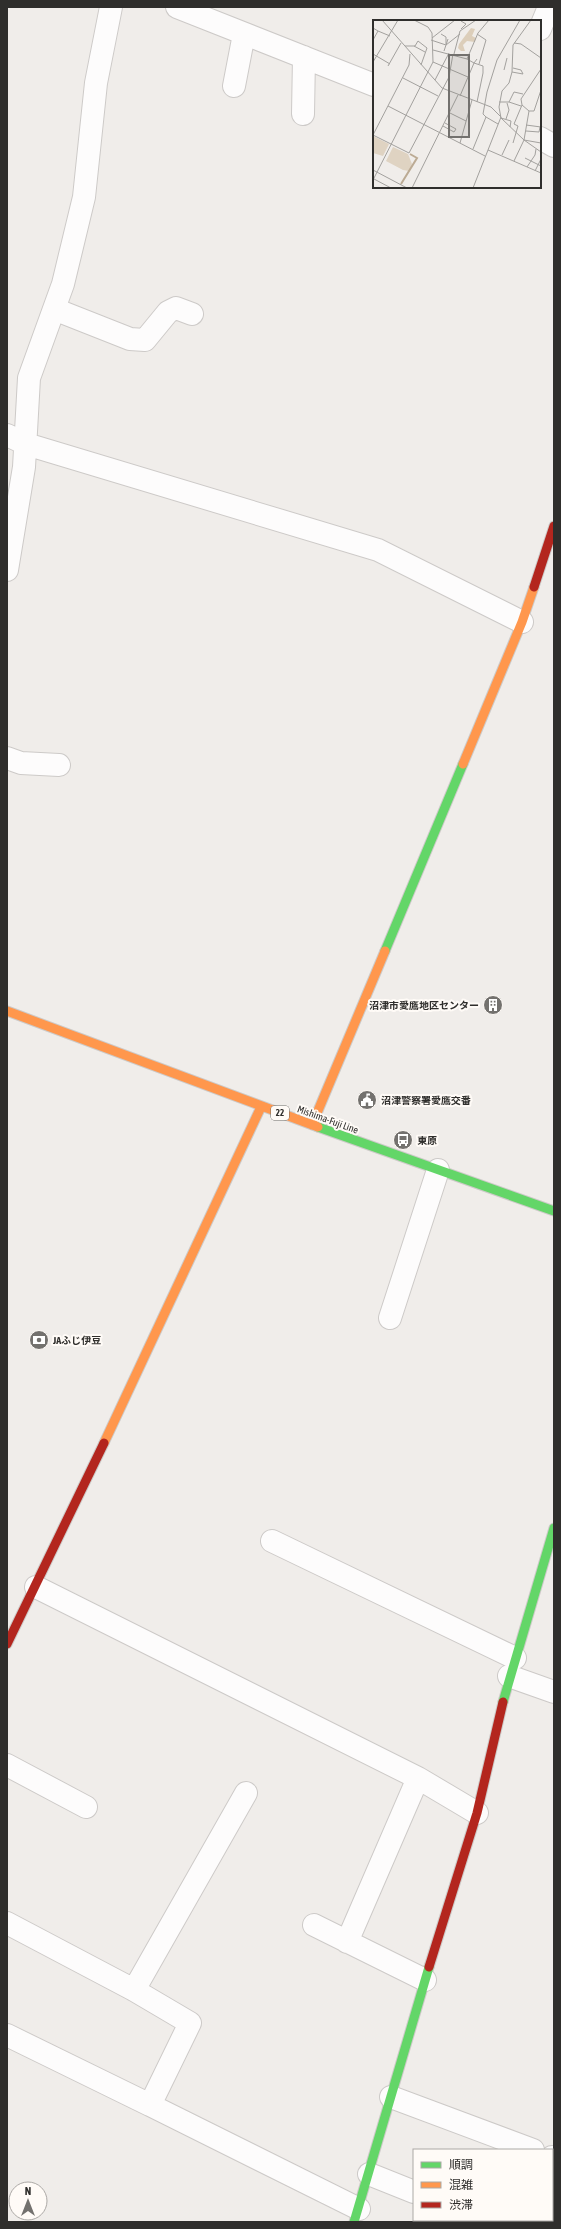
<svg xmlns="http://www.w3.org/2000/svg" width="561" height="2229" font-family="'Asap Condensed','Noto Sans JP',sans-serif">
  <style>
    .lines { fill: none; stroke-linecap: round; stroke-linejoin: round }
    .street-casing { stroke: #cdcac8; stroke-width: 24 }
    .fast-casing { stroke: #cdcac8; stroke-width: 11 }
    .slow-casing { stroke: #cdcac8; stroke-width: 11 }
    .jam-casing { stroke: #cdcac8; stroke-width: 11 }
    .street { stroke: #fdfcfc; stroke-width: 22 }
    .fast { stroke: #63d668; stroke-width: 9 }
    .slow { stroke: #ff974d; stroke-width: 9 }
    .jam { stroke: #b3261e; stroke-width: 9 }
    .labels { text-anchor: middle; stroke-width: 4; stroke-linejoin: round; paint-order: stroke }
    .shield { fill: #fffbf7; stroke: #6d6c69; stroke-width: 1 }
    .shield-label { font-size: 9px; font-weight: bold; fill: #2f2e2c }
    .poi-label { font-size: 10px; font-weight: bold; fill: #2f2e2c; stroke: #fffbf7; text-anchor: start }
    .street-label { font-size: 10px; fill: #2f2e2c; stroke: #fffbf7 }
    .inset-river { fill: none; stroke: #bcab94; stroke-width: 2 }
    .inset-road { fill: none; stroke: #a3a19e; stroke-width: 1 }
    .view { fill: #73716e; fill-opacity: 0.15; stroke: #73716e; stroke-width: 2 }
    .inset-edge { fill: none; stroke: #2f2e2c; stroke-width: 2 }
  </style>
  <rect width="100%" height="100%" fill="#f0edea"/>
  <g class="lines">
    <defs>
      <path id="street" d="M177,7l197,78
        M540,29l9,-22
        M234,86l10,-52
        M303,114l1,-57
        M540,138l14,8
        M54,309l76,30 15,1 23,-28 8,-4 16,6
        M7,435l19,9 352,106 144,72
        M7,570l17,-103 5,-89 34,-94 21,-87 12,-114 15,-76
        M7,758l14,5 38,2
        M390,1318l48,-148
        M272,1541l243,117
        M36,1587l382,191 59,35
        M509,1676l45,16
        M7,1765l79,42
        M7,1923l127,67 56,33 -40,82 -143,-70
        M314,1925l111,55
        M347,1942l71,-164
        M134,1990l112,-197
        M391,2097l142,53
        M150,2105l209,104
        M552,2157l2,1
        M369,2174l45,18
        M485,2220l5,2"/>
      <path id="fast" d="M385,951l78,-187
        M318,1127l236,84
        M503,1702l51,-174
        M354,2222l75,-255"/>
      <path id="slow" d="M463,764l59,-142 12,-35
        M7,1011l311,116
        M312,1125l73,-174
        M104,1443l157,-336"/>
      <path id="jam" d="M534,587l20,-61
        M7,1644l97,-201
        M429,1967l48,-154 26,-111"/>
    </defs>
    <!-- street casing -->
    <use href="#street" class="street-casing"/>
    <!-- fast casing -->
    <use href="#fast" class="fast-casing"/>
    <!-- slow casing -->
    <use href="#slow" class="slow-casing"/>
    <!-- jam casing -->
    <use href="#jam" class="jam-casing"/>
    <!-- street -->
    <use href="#street" class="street"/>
    <!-- fast -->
    <use href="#fast" class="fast"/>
    <!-- slow -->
    <use href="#slow" class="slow"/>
    <!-- jam -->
    <use href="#jam" class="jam"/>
  </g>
  <!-- icons -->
  <defs>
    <symbol id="building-disc" viewBox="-11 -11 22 22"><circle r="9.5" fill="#73716e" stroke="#fffbf7"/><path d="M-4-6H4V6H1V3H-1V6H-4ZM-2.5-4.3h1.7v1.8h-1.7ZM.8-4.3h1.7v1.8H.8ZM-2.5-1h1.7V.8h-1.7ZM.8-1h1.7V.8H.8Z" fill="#fff"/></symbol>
    <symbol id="civic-disc" viewBox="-11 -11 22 22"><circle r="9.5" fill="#73716e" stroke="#fffbf7"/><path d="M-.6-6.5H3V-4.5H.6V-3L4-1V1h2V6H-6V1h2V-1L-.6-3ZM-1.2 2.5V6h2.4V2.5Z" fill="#fff"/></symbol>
    <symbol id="bus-disc" viewBox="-11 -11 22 22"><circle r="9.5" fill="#73716e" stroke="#fffbf7"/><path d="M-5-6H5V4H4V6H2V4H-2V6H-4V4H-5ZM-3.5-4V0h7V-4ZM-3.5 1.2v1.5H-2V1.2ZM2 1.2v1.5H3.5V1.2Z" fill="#fff"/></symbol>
    <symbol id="bank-disc" viewBox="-11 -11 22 22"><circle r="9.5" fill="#73716e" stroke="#fffbf7"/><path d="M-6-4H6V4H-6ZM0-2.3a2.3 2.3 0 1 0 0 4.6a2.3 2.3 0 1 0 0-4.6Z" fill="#fff"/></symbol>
  </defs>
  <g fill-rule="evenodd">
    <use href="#building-disc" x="482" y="994" width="22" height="22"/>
    <use href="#civic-disc" x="356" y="1089" width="22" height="22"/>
    <use href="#bus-disc" x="392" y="1129" width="22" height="22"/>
    <use href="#bank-disc" x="28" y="1329" width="22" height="22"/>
  </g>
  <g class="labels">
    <!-- shield labels -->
    <rect class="shield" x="271" y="1106" width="18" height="14" rx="3"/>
    <g class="shield-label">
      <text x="280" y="1116">22</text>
    </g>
    <!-- poi labels -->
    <g class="poi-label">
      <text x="479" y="1009" text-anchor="end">沼津市愛鷹地区センター</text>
      <text x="381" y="1104">沼津警察署愛鷹交番</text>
      <text x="417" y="1144">東原</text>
      <text x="53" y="1344">JAふじ伊豆</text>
    </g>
    <!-- street labels -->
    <g class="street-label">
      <text transform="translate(328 1119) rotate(20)" y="4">Mishima-Fuji Line</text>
    </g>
  </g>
  <!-- overview -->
  <g transform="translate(373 20)">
    <rect width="168" height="168" fill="#f0edea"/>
    <path d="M0,116l16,8 -6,12 -10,-3zM20,127l15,7 4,10 -3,7 -6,-1 -17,-9z" fill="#dfd3c2"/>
    <path d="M98,8l4,1 -3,7 4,2 -1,4 -8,-1 -4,4 2,6h-4l-3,-3 1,-4z" fill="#dcceba"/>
    <path class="inset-river" d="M28,164l16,-26 -7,-4"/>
    <path class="inset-road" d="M9,0l60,68 49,19 10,10 -13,33 53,23M158,0l-18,25 -1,27 -3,11 -7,8 -3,16 2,11 23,22 17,12M0,8l5,3 -5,9M88,9l5,-5 -5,-3M5,11l12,5M68,14l5,3v7M104,14l9,6 -7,24M59,18l23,-18M58,20l15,5 2,-6M141,23l7,1 20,14M32,26h10l3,-5 9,7 -6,17M41,26l11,6M60,30l34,9M71,31l2,-6 14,-11M0,34l17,10M81,34l6,-23 16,-11M0,42l25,-42M60,42l35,15M15,46l13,-23M131,50l3,-12M139,52l11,2 -2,-4 -8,-2M30,58l35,18M62,60l14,-27M87,76l14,-33 -7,-4 11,-26 11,-13M104,82l6,-29v-7l-9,-3 3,-4M126,82h10l12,4M136,82l5,-10 9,2M15,86l97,50M156,91h5l7,-21M77,93l16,8M113,97l-3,-3 4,-22 10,-32 23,-40M128,98l10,3 -1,6M133,99l3,-9 -2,-7M153,105l15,2M70,106l11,6 2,-3 -11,-6M153,111l13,1 1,-5M0,115l36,18 40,-76 4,-23M0,115l36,-70 1,-11M151,120l17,3M87,123l12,-43M140,123l5,-17 -4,-2 8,-19M100,129l13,-32 12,7M129,135l7,-15M152,138l16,8M141,141l10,-21 5,-29 -7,-6 -1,-6 20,-30M154,147l8,-12 1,-6M0,150l34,18M162,151l6,-12M1,159l17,9M0,160l60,-118 -1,-29 -4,-6 -14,-7M39,168l46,-93M100,168l15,-38"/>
    <path class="view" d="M76,35h20v82h-20z"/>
    <rect width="168" height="168" class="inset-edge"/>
  </g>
  <!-- border -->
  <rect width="561" height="2229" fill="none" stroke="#2f2e2c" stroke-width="16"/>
  <!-- legend -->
  <rect x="413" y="2149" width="140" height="72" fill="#fffbf7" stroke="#aca9a6"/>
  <rect x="421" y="2162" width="20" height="6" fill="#63d668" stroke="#aca9a6"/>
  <text x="449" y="2169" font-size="12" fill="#2f2e2c">順調</text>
  <rect x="421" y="2182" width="20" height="6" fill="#ff974d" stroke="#aca9a6"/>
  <text x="449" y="2189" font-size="12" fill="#2f2e2c">混雑</text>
  <rect x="421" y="2202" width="20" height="6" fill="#b3261e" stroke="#aca9a6"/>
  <text x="449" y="2209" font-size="12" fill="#2f2e2c">渋滞</text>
  <!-- north arrow -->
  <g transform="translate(28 2201)"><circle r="19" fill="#fffbf7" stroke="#aca9a6"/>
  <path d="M0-3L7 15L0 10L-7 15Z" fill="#73716e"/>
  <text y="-6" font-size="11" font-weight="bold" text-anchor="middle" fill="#2f2e2c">N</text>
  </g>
</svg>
